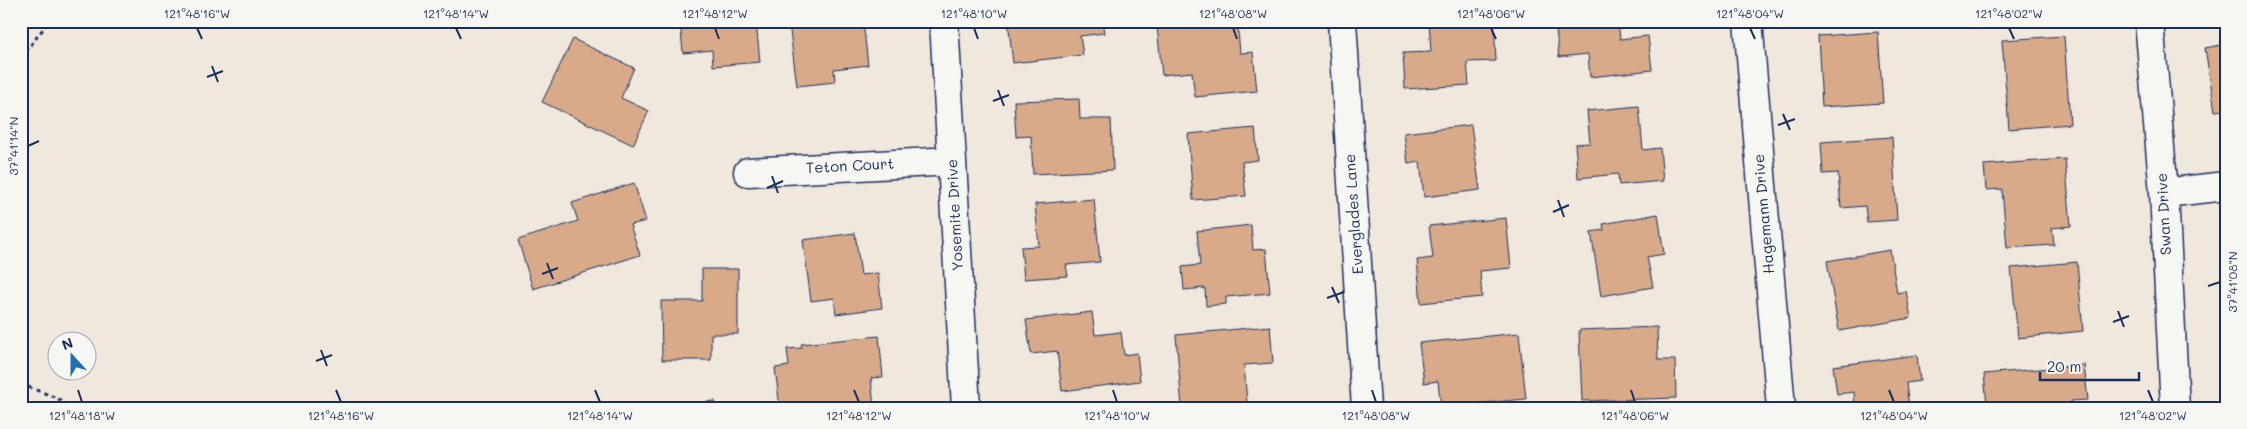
<svg xmlns="http://www.w3.org/2000/svg" width="2247" height="429" font-family="Mali,sans-serif">
  <style>
    .building { fill: #d8aa8a; stroke: #1b2f5e }
    .lines { fill: none; stroke-linecap: round; stroke-linejoin: round }
    .minor-casing { stroke: #1b2f5e; stroke-width: 31 }
    .path { stroke: #1b2f5e; stroke-width: 3; stroke-dasharray: 4 4; stroke-linecap: butt }
    .minor { stroke: #f6f6f2; stroke-width: 28 }
    .ticks { fill: none; stroke: #1b2f5e; stroke-width: 2 }
    .labels { text-anchor: middle; stroke-width: 5; stroke-linejoin: round; paint-order: stroke }
    .street-label { font-size: 15px; fill: #1b2f5e; stroke: #f6f6f2 }
    .neatline { fill: none; stroke: #1b2f5e; stroke-width: 2 }
    .ticks-label { font-size: 12px; text-anchor: middle; fill: #1b2f5e }
  </style>
  <rect width="100%" height="100%" fill="#f0e7dd"/>
  <filter id="ink" filterUnits="userSpaceOnUse"><feTurbulence type="fractalNoise" baseFrequency=".02" numOctaves="2"/><feDisplacementMap in="SourceGraphic" scale="10" xChannelSelector="R" yChannelSelector="G"/><feConvolveMatrix kernelMatrix="1 2 1 2 8 2 1 2 1" color-interpolation-filters="sRGB"/></filter>
  <g filter="url(#ink)">
    <!-- building -->
    <path class="building" d="M680,21l76,1 4,40 -47,4 -1,-16 -29,3z
      M803,21h60l5,44 -34,4 1,13 -38,4 -8,-63z
      M1008,21h94l2,12 -24,3 3,19 -70,8z
      M1207,21h30l3,32 13,-1 4,39 -62,6 -3,-25 -30,3 -5,-49z
      M1429,21h65l2,40 -29,1 2,23 -64,4 -2,-36 28,-1z
      M1555,21h63l2,18 28,-3 4,34 -62,7 -2,-23 -29,3z
      M1878,32l5,71 -61,4 -4,-71z
      M2064,36l6,88 -61,5 -7,-89z
      M573,39l61,29 -13,30 28,13 -16,34 -91,-43z
      M2226,44v66l-11,1 -10,-63z
      M1079,99l1,20h31l2,51 -80,4 -2,-38 -15,1 -2,-36z
      M1639,106l4,44 17,-2 3,33 -44,4 -1,-11 -40,4 -3,-34 15,-1 -3,-32z
      M1471,125l9,65 -56,7 -4,-35 -12,2 -4,-31z
      M1255,128l3,32 -16,2 4,34 -53,4 -5,-66z
      M1892,137l5,83 -30,2 -2,-16 -24,2 -3,-35 -15,1 -2,-32z
      M2065,159l6,67 -19,2 2,17 -47,3 -5,-59 -16,1 -2,-25z
      M634,183l12,38 -16,4 10,30 -107,34 -15,-49 60,-19 -6,-18z
      M1094,199l6,63 -34,3 2,11 -44,3 -3,-32 18,-1 -4,-42z
      M1658,214l6,40 -17,3 6,30 -52,9 -10,-64 13,-2 -1,-6z
      M1506,218l5,50 -31,3 2,26 -61,6 -4,-43 16,-2 -4,-32z
      M1251,225l2,25 13,-1 4,44 -44,4v7l-20,2 -1,-18 -21,2 -2,-23 18,-2 -3,-34z
      M855,233l6,42 17,-2 4,35 -46,6 -2,-16 -23,3 -8,-61z
      M1890,250l7,43 9,-2 5,27 -72,13 -12,-70z
      M2077,262l6,69 -65,7 -7,-70z
      M702,269h36v65h-27v26h-49l-1,-59h41z
      M2222,274h4v34z
      M1092,312l3,23 26,-3 3,23 13,-2 3,28 -78,10 -5,-40 -26,3 -5,-34z
      M1270,326l3,37 -29,2 3,38 -65,5 -6,-73z
      M1657,327l1,33h17l1,38 -94,3 -3,-71z
      M1519,333l7,66 -85,8 -3,-26 -14,2 -5,-40z
      M879,336l4,41 -12,1 3,29 -94,1 -5,-40 14,-2 -2,-17 15,-1 -1,-4z
      M1917,355l3,26 -14,2 3,25h-54l-1,-16 -17,2 -4,-28z
      M2084,365l4,35 -17,1 1,7h-55l-1,-5 -29,2 -3,-31z
      M715,401l1,7h-52v-1z"/>
    <g class="lines">
      <defs>
        <path id="minor" d="M944,21l22,387
          M1342,21l24,387
          M1748,21l33,387
          M2149,21l15,172 11,215
          M748,172l204,-11
          M2164,193l62,-7"/>
      </defs>
      <!-- minor casing -->
      <use href="#minor" class="minor-casing"/>
      <!-- path -->
      <path class="path" d="M21,58l28,-37
        M21,384l36,14 15,10"/>
      <!-- minor -->
      <use href="#minor" class="minor"/>
    </g>
  </g>
  <!-- ticks -->
  <path class="ticks" d="M197,28l5,11M456,28l5,11M715,28l4,11M974,28l4,11M1233,28l4,11M1491,28l5,11M1750,28l5,11M2009,28l5,11M212,66l6,16M207,77l16,-6M998,90l6,16M993,101l16,-6M1783,114l7,16M1778,125l17,-6M28,146l11,-5M772,176l6,17M767,188l16,-7M1558,200l6,17M1553,212l16,-7M547,263l6,16M542,274l16,-6M2208,286l12,-4M1332,287l7,16M1327,298l17,-6M2118,311l6,16M2113,322l16,-6M321,350l6,16M316,361l16,-6M78,390l4,12M336,390l5,12M595,390l5,12M854,390l5,12M1113,390l4,12M1372,390l4,12M1631,390l4,12M1889,390l5,12M2148,390l5,12"/>
  <g class="labels">
    <!-- street labels -->
    <g class="street-label">
      <text transform="translate(850 166) rotate(-3)" y="5">Teton Court</text>
      <text transform="translate(1354 214) rotate(-94)" y="5">Everglades Lane</text>
      <text transform="translate(1764 214) rotate(-95)" y="5">Hagemann Drive</text>
      <text transform="translate(2164 214) rotate(-93)" y="5">Swan Drive</text>
      <text transform="translate(955 215) rotate(-93)" y="5">Yosemite Drive</text>
    </g>
  </g>
  <!-- margin -->
  <rect width="2247" height="429" fill="none" stroke="#f6f6f2" stroke-width="55"/>
  <!-- north arrow -->
  <g transform="translate(72 356) rotate(339)"><circle r="24" fill="#f6f6f2" stroke="#9ea6b7"/>
  <path d="M0-4L9 19L0 12L-9 19Z" fill="#1f6fb2"/>
  <text y="-8" font-size="14" font-weight="bold" text-anchor="middle" fill="#1b2f5e">N</text>
  </g>
  <!-- scale -->
  <path d="M2040 372v8h99v-8" fill="none" stroke="#1b2f5e" stroke-width="2.5"/>
  <text x="2047" y="372" font-size="15" fill="#1b2f5e" stroke="#f6f6f2" stroke-width="4" paint-order="stroke">20 m</text>
  <rect x="28" y="28" width="2192" height="374" class="neatline"/>
  <g class="ticks-label">
    <text x="197" y="18">121°48'16"W</text>
    <text x="456" y="18">121°48'14"W</text>
    <text x="715" y="18">121°48'12"W</text>
    <text x="974" y="18">121°48'10"W</text>
    <text x="1233" y="18">121°48'08"W</text>
    <text x="1491" y="18">121°48'06"W</text>
    <text x="1750" y="18">121°48'04"W</text>
    <text x="2009" y="18">121°48'02"W</text>
    <text transform="translate(14 146) rotate(-90)" y="4">37°41'14"N</text>
    <text transform="translate(2233 282) rotate(-90)" y="4">37°41'08"N</text>
    <text x="82" y="420">121°48'18"W</text>
    <text x="341" y="420">121°48'16"W</text>
    <text x="600" y="420">121°48'14"W</text>
    <text x="859" y="420">121°48'12"W</text>
    <text x="1117" y="420">121°48'10"W</text>
    <text x="1376" y="420">121°48'08"W</text>
    <text x="1635" y="420">121°48'06"W</text>
    <text x="1894" y="420">121°48'04"W</text>
    <text x="2153" y="420">121°48'02"W</text>
  </g>
</svg>
